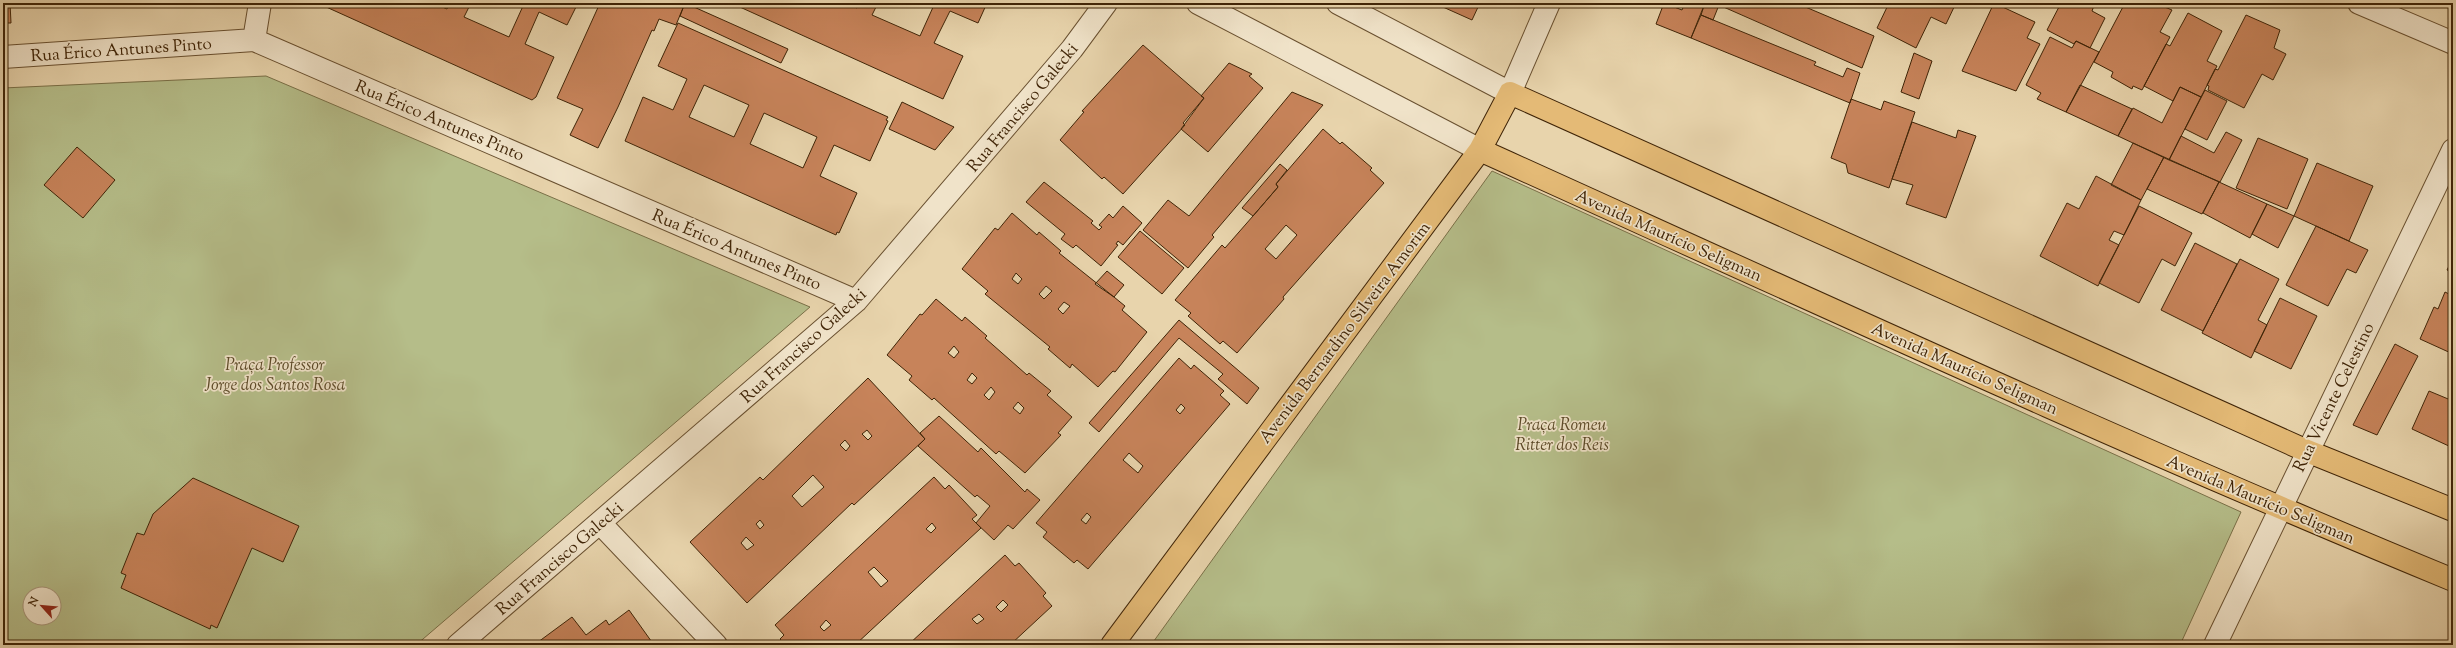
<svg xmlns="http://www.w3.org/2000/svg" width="2456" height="648" font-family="'Sorts Mill Goudy',serif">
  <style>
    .green { fill: #b5bd89; stroke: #7a7048; fill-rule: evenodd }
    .building { fill: #c7835a; stroke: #3f2407; fill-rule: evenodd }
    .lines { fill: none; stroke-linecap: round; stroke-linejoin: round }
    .minor-casing { stroke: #695030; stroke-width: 24 }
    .major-casing { stroke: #3f2407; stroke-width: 24 }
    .minor { stroke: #f0e3c9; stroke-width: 22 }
    .major { stroke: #e4ba76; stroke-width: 22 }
    .labels { text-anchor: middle; stroke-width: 3.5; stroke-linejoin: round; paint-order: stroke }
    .street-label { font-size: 17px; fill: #3f2407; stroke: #f0e3c9 }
    .park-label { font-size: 17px; font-style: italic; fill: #5c4a28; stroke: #f0e3c9 }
  </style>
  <rect width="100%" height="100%" fill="#e8d4ac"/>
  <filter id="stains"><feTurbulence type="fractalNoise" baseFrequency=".005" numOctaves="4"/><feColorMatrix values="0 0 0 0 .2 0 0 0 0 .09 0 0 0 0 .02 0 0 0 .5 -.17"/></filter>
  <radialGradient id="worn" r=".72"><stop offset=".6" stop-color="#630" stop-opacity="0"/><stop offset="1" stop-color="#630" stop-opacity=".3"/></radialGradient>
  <!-- green -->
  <path class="green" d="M266,76l544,231 -394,338h-409l-4,-4v-553zM30,594h24v24h-24z
    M1492,171l749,341 -61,133h-1029z"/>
  <!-- building -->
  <path class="building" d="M3,3h7l1,20h-8z
    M325,3h108l14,6 3,-6h21l-7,14 45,20 14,-31 -6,-3h61l-11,22 -28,-13 -14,32 29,13 -18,40 -4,3 -208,-94z
    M600,3h85l-9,22 -17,-6 -5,12 -2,-1 -34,77 -20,41 -28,-13 13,-26 -26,-11z
    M685,3l103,46 -7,14 -101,-47z
    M731,3h116l10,5 2,-5h19l-6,12 48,21 14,-31 -4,-2h57l-9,20 -28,-12 -16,32 29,13 -20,43z
    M1434,3h50l-1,4 -4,-2 -7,15z
    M1664,3l18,7 3,-7h20l-14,35 -35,-14z
    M1705,3h91l78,33 -12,32 -143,-63 -6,15 -12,-5z
    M1889,3h67l-10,21 -15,-7 -15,31 -39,-20z
    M1994,3l41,19 -8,16 13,6 -24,47 -54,-20z
    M2061,3h34l-3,8 13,7 -15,30 -14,-7 -2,3 -27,-14z
    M2125,3h30l17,7 -12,22 10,5 -28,53 -9,-4 -1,3 -21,-12 2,-5 -19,-10z
    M2188,13l34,18 -15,30 10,5 -16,31 -21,-10 -7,14 -29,-15 22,-42 4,2z
    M1701,15l115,47 -2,3 29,12 4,-9 13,5 -10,30 -159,-65z
    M2246,15l34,15 -6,18 12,6 -13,26 -11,-6 -18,34 -36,-18 1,-4 -2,-1 8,-16 3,1z
    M678,23l210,94 -2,3 2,1 -18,40 -36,-16 -14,31 37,17 -18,40 -2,-1 -1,3 -211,-94 18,-44 30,13 14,-31 -29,-13zM704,85l45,20 -15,32 -45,-20zM764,113l53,24 -14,31 -53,-24z
    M2050,37l22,11 4,-7 23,11 -33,60 -29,-13 4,-6 -15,-8z
    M1143,45l61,53 -21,25 2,2 -62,69 -19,-17 -2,2 -42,-39 24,-28 -2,-1z
    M1914,53l18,8 -13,38 -18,-7z
    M1229,63l23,11 -3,2 14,12 -55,64 -27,-23 23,-31 -3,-2z
    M2080,85l52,24 -14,27 -52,-24z
    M2180,87l21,10 -32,63 -51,-24 15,-28 29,15z
    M2205,90l22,11 -20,39 -22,-11z
    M1292,92l31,13 -111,130 2,2 -26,31 -45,-38 25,-30 21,16z
    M1851,99l30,11 3,-9 31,11 -26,76 -41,-15 -2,-9 -15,-6z
    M902,102l52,25 -19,23 -46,-21z
    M1912,122l44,16 2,-8 18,6 -30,82 -40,-14 7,-19 -21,-6z
    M1323,129l17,15 2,-2 30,26 -2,2 14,13 -101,114 1,2 -47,54 -14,-12 -3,3 -32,-28 3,-3 -16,-13 47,-55 3,3 28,-32 25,-29 -2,-3zM1286,225l11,10 -21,24 -11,-10z
    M2226,132l16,8 -22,42 -51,-22 12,-24 33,17z
    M2258,138l50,21 -21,50 -51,-21z
    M2133,143l31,14 -23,43 -30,-15z
    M77,147l38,33 -32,38 -39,-33z
    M2164,157l55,25 -17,32 -55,-25z
    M2317,163l56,23 -24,55 -55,-25z
    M1280,164l7,6 -11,14 2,3 -25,29 -11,-8z
    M2096,176l45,24 -17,35 -10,-4 -5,9 10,5 -21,41 -58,-30 27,-53 12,6z
    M1044,182l49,39 -2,2 8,7 3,-3 -3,-2 10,-11 4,4 10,-12 19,17 -19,22 -5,-4 -2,3 2,1 -17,21 -25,-21 -3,3 -12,-9 4,-5 -39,-32z
    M2219,182l48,22 -17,34 -47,-25z
    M2267,204l27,12 -16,32 -26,-14z
    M2139,206l53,27 -17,33 -13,-7 -23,44 -40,-20z
    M1012,213l25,22 2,-3 22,19 -2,2 55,44 11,9 -3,4 25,22 -32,40 -2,-1 -15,16 -26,-23 -2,4 -22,-19 2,-2 -65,-53 3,-3 -26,-22 33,-41 3,2zM1016,273l6,6 -4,5 -6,-5zM1046,286l6,5 -8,8 -5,-5zM1064,302l6,4 -7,8 -5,-5z
    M2316,226l52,24 -12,23 -9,-4 -19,37 -42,-21z
    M1140,231l44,37 -22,26 -44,-37z
    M2195,243l42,21 -34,67 -42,-21z
    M2453,258v15l-6,-3z
    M2240,259l39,20 -21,41 9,5 -16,33 -49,-25z
    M1107,271l17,14 -10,12 -19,-13z
    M2445,292l8,4v58l-33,-15 14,-32 4,2z
    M2280,298l37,18 -26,53 -37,-18z
    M936,299l26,22 3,-4 22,19 -2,2 42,37 2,-2 22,18 -4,4 25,22 -14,16 3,2 -36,38 -26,-22 -3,3 -62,-56 -2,2 -23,-20 3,-4 -25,-21 33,-41 2,1zM954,346l5,6 -5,6 -6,-5zM972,373l5,5 -5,6 -5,-4zM991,387l4,5 -6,8 -5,-5zM1018,402l6,6 -4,6 -7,-6z
    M1179,320l80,68 -12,16 -29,-25 5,-5 -44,-36 -80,94 -10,-9z
    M2395,344l23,12 -41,79 -24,-10z
    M1179,358l12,11 3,-4 30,26 -4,4 10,9 -142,165 -11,-9 -3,3 -31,-26 4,-5 -11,-9zM1181,404l4,4 -5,6 -4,-4zM1129,453l14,13 -5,7 -15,-13zM1087,513l4,4 -5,7 -5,-4z
    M868,378l57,61 -71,66 -2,-2 -105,100 -57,-61 70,-65 3,3zM867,430l5,6 -4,4 -6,-6zM845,440l5,6 -4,5 -6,-6zM813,475l11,12 -22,20 -10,-11zM760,520l4,5 -4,4 -4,-5zM746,537l8,8 -7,5 -6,-7z
    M2429,391l24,10v41l-2,5 -39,-18z
    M939,416l39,36 3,-4 44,44 2,-3 13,11 -27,29 -5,-4 -14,15 -18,-17 14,-17 -13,-11 -2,2 -57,-51 7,-7 -5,-6z
    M934,477l11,12 4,-4 28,30 -5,4 9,9 -126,117h-69l-6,-6 4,-4 -9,-10zM932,523l4,5 -5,5 -5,-4zM874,567l14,14 -7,6 -13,-15zM826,620l5,5 -7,6 -4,-4z
    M193,478l106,48 -16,36 -31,-14 -35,80 -6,-3 -1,4 -89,-41 5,-13 -5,-2 16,-40 7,2 9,-21z
    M1005,555l10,11 4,-3 27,30 -3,3 9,10 -42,39h-102zM1003,600l5,5 -7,7 -5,-5zM979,614l5,5 -7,5 -5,-5z
    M629,610l25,35h-120l38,-28 14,18 20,-15 3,5z"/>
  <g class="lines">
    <defs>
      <path id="minor" d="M1198,3l282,147
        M1338,3l172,90 39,-90
        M2359,3l94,40
        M254,40l6,-37
        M3,57l251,-17 602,261
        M600,523l116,122
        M458,645l398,-344 216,-252 34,-46
        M2215,645l238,-495"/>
      <path id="major" d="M1480,150c323,146 645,295 973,430
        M1112,645l368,-495 30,-57 797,358 146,59"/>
    </defs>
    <!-- minor casing -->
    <use href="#minor" class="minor-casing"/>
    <!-- major casing -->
    <use href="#major" class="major-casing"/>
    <!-- minor -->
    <use href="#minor" class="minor"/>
    <!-- major -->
    <use href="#major" class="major"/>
  </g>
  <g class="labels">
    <!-- street labels -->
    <g class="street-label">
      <text transform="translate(121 49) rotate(-4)" y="6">Rua Érico Antunes Pinto</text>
      <text transform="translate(1022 107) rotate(-50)" y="6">Rua Francisco Galecki</text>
      <text transform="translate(440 120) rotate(23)" y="6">Rua Érico Antunes Pinto</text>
      <text transform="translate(1669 235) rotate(24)" y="6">Avenida Maurício Seligman</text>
      <text transform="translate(737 249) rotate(23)" y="6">Rua Érico Antunes Pinto</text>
      <text transform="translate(1344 332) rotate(-53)" y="6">Avenida Bernardino Silveira Amorim</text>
      <text transform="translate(803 345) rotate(-42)" y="6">Rua Francisco Galecki</text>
      <text transform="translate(1965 368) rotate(24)" y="6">Avenida Maurício Seligman</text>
      <text transform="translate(2333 397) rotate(-64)" y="6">Rua Vicente Celestino</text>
      <text transform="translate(2261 499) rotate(23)" y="6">Avenida Maurício Seligman</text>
      <text transform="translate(559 558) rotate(-41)" y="6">Rua Francisco Galecki</text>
    </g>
    <!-- park labels -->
    <g class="park-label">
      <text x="275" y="370">Praça Professor<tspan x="275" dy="20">Jorge dos Santos Rosa</tspan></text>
      <text x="1562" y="430">Praça Romeu<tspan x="1562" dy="20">Ritter dos Reis</tspan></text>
    </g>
  </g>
  <!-- margin -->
  <rect width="2456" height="648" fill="none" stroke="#e8d4ac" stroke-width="16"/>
  <rect x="4" y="4" width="2448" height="640" fill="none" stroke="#3f2407" stroke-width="2"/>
  <rect x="8" y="8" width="2440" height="632" fill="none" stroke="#3f2407"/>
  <!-- north arrow -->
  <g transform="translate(42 606) rotate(297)"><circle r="19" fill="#f0e3c9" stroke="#a9977b"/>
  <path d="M0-3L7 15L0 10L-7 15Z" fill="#8f2418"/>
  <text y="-6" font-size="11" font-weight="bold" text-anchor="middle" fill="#3f2407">N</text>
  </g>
  <rect width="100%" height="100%" filter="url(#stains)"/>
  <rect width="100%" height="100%" fill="url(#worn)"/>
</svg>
